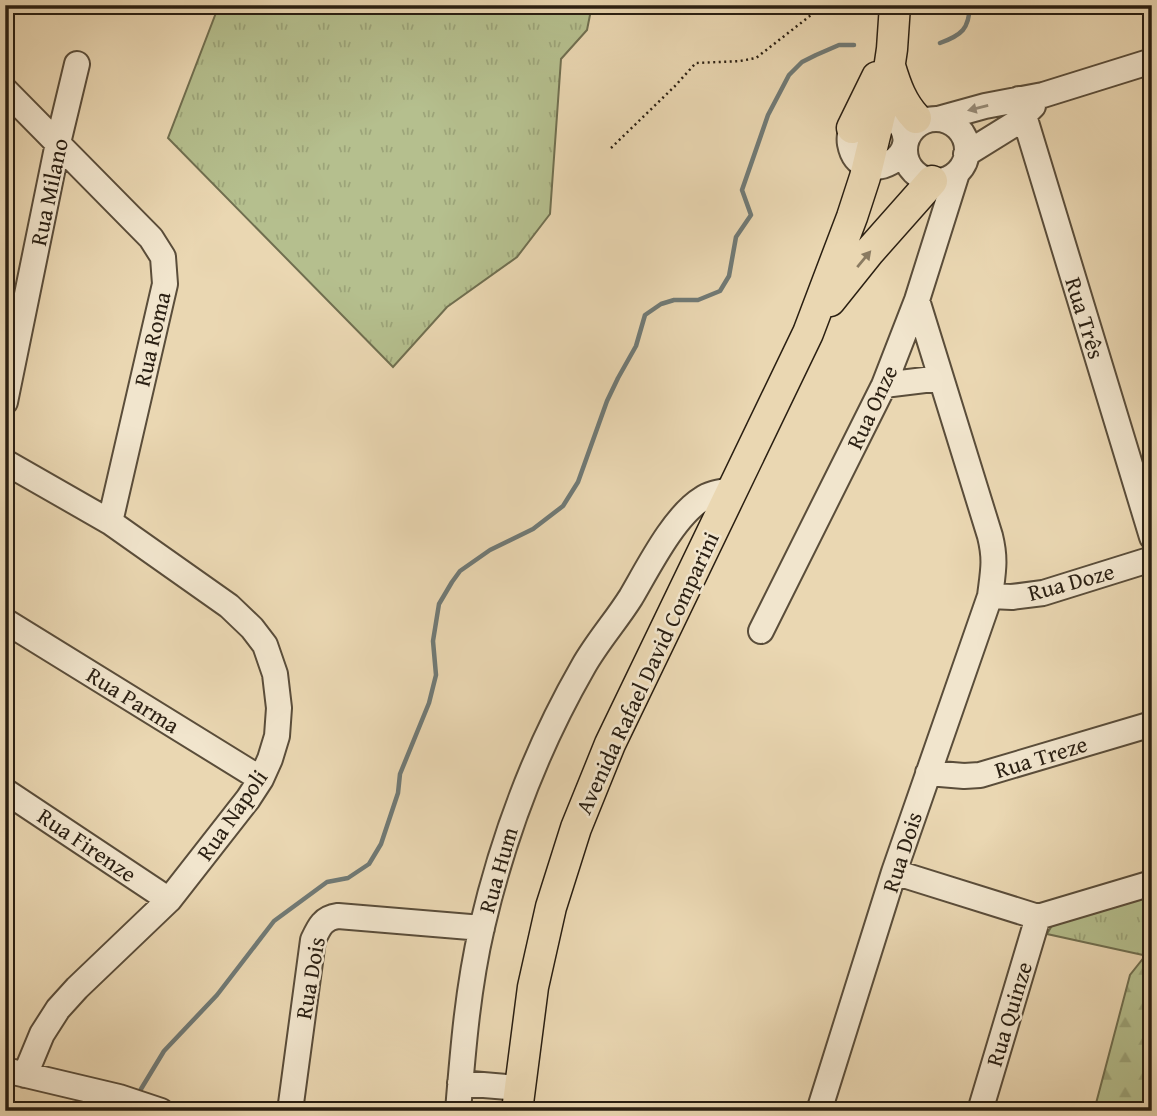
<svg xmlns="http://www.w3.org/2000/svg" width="1157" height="1116" font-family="'Gentium Book Plus',serif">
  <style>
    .grass { fill: url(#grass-tufts); stroke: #706f50; stroke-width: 2 }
    .forest { fill: url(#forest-firs); stroke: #706f50; stroke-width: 2 }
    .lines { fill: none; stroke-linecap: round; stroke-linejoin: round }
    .stream { stroke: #707a76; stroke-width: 4.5 }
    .minor-casing { stroke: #5a4d3a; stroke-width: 28 }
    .major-casing { stroke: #2a1f12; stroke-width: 33 }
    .path { stroke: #2a1f12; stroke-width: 2.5; stroke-dasharray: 2 3.5; stroke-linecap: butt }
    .minor { stroke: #f1e5cd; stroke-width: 24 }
    .major { stroke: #ead7b2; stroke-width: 30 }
    .oneway { fill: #978c79 }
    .oneway2 { fill: #8a7b62 }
    .labels { text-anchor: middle; stroke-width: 5; stroke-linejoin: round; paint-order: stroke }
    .street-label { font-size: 23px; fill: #2a1f12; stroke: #f1e5cd }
  </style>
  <defs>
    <pattern id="grass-tufts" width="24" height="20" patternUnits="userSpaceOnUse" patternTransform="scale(1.75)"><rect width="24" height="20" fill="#b5bf8e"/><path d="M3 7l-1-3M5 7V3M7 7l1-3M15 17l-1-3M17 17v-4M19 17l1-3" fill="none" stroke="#9ca479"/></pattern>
    <pattern id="forest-firs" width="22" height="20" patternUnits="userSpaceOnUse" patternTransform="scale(1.75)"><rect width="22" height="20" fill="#b5bf8e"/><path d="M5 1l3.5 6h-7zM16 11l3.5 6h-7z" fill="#9ca479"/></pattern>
  </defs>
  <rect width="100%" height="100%" fill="#ead7b2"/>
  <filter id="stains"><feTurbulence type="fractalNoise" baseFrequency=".00286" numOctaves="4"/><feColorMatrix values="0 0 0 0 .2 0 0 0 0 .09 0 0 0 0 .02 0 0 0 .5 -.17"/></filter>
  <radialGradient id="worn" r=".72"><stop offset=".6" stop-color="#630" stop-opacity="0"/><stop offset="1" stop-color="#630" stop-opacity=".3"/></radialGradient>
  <!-- grass -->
  <path class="grass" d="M219,5h373l-5,25 -26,29 -11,155 -33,43 -70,50 -54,60 -225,-229z
    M1152,894v63l-105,-23 7,-12z"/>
  <!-- forest -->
  <path class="forest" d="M1145,956l7,1v154h-58l36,-136z"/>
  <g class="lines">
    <!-- stream -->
    <path class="stream" d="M940,43c22,-8 29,-14 30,-38
      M141,1089l23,-38 53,-56 57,-74 53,-39 21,-4 21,-14 12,-20 17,-51 2,-19 29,-71 7,-28 -3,-34 6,-37 13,-22 8,-11 30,-21 43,-21 30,-23 15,-24 29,-81 11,-23 18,-32 9,-31 16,-11 13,-4h24l22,-9 9,-15 7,-39 15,-22 -9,-25 26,-75 21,-40 13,-13 14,-7 23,-10h15"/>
    <defs>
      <path id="minor" d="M5,90l146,148 12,19 2,27 -55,238
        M1019,99l133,438
        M863,116c-9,7 -15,16 -13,28 9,49 86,9 42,-28
        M938,119l47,-13 58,-11 109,-34
        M905 150a31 31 0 1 1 62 0a31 31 0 1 1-62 0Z
        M966,154l50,-31 17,-17
        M884,385l57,-7
        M5,402l53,-259 19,-79
        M5,462l105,60 119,84 23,22 13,17 10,29 4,34 -2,28 -7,23 -9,20 -13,20 -79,101 -92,88 -19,21 -16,25 -17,41
        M990,596l22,1 31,-4 109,-34
        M5,621l256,158
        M761,631l123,-246 33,-85 40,-127
        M928,773l36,3 16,-1 172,-51
        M5,791l164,109
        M894,872l144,45 114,-34
        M5,1070l114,27 42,14
        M460,1083l59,5
        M290,1111l23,-171c6,-13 10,-22 25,-24l144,12
        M458,1111c5,-62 10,-124 24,-184 21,-90 55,-180 101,-260 14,-25 33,-46 48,-70 17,-29 43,-81 71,-98 8,-6 20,-7 30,-9
        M819,1111l75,-239 96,-276c3,-24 6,-36 0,-60l-73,-236
        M980,1111l58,-194"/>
      <path id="major" d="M890,66c6,20 12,37 26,52
        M852,128l25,-51
        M830,301l40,-50 62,-70
        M517,1111l16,-124 18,-80 25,-79 34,-84 198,-411 44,-116 13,-40 21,-87 6,-41 3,-44"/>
    </defs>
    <!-- minor casing -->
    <use href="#minor" class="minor-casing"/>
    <!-- major casing -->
    <use href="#major" class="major-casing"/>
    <!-- path -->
    <path class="path" d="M611,148l64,-62 19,-21 2,-2 44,-2 16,-3 68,-53"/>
    <!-- minor -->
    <use href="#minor" class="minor"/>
    <!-- major -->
    <use href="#major" class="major"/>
  </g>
  <!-- one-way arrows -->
  <defs><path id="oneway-solid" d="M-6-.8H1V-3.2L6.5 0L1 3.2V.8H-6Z" transform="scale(1.75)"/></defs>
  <use class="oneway" href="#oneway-solid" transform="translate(978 108) rotate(166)"/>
  <use class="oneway2" href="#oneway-solid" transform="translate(864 259) rotate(-50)"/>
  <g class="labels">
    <!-- street labels -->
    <g class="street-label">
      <text transform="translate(49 192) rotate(-78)" y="8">Rua Milano</text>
      <text transform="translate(1085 318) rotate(73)" y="8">Rua Três</text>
      <text transform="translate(152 339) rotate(-77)" y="8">Rua Roma</text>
      <text transform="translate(872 407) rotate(-65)" y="8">Rua Onze</text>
      <text transform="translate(1071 582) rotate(-15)" y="8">Rua Doze</text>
      <text transform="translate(647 673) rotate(-65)" y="8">Avenida Rafael David Comparini</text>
      <text transform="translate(133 700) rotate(32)" y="8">Rua Parma</text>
      <text transform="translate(1041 757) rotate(-17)" y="8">Rua Treze</text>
      <text transform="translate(232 815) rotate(-55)" y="8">Rua Napoli</text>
      <text transform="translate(87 845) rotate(34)" y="8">Rua Firenze</text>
      <text transform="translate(902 852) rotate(-72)" y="8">Rua Dois</text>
      <text transform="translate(498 870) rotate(-74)" y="8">Rua Hum</text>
      <text transform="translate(310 978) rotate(-80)" y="8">Rua Dois</text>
      <text transform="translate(1009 1014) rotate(-73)" y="8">Rua Quinze</text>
    </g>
  </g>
  <!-- margin -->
  <rect width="1157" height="1116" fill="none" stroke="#ead7b2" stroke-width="28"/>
  <rect x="7" y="7" width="1143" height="1102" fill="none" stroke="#2a1f12" stroke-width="3.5"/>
  <rect x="14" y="14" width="1129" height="1088" fill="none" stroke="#2a1f12" stroke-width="2"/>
  <rect width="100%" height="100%" filter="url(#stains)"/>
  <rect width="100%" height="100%" fill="url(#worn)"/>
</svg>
